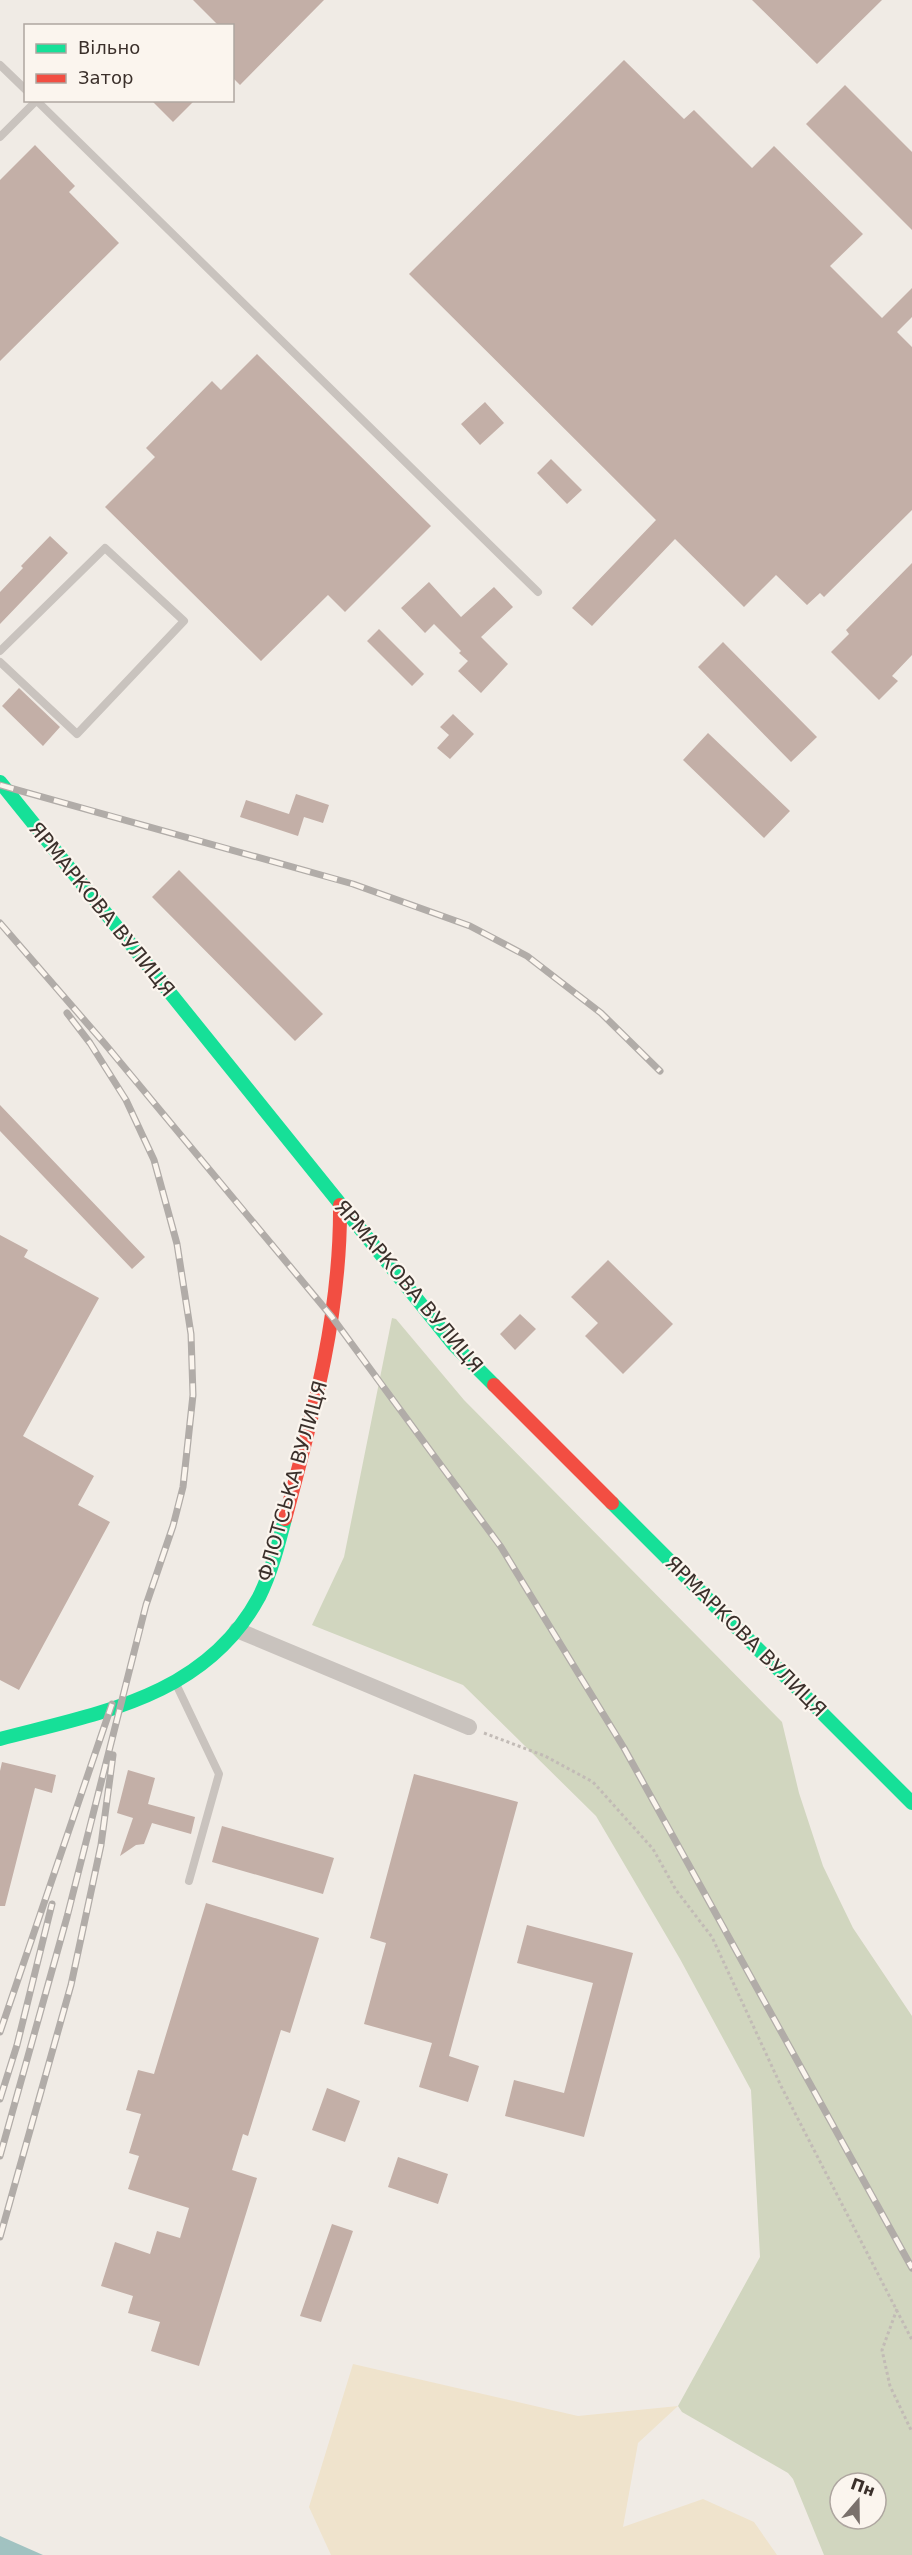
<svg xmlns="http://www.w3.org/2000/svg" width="912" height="2555" font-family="'DejaVu Sans',sans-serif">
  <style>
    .green { fill: #d1d6bf; fill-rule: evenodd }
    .sand { fill: #efe3cc }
    .water { fill: #a1c2c1 }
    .building { fill: #c3afa7 }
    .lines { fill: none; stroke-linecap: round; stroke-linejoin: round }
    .path { stroke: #c2bbb6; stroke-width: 3; stroke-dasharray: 3 3; stroke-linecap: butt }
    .lane { stroke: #c9c3be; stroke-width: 8 }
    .street { stroke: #c9c3be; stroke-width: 16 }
    .fast { stroke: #16e098; stroke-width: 14 }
    .jam { stroke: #f24e42; stroke-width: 14 }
    .rail-casing { stroke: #b1aca8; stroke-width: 7 }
    .rail { stroke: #fbf5ee; stroke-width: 4.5; stroke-dasharray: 14; stroke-linecap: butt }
    .labels { text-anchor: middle; stroke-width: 4.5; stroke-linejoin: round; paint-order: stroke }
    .street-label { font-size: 20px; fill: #3b302b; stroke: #fbf5ee }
  </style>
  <rect width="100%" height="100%" fill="#f0ebe5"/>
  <!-- green -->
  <path class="green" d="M392,1318l4,1 68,81 318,322 17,71 24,73 30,62 59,88v539h-88l-31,-76 -5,-6 -106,-61 -4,-6 82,-149 -9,-167 -71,-131 -84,-143 -133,-131 -151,-60 32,-68zM840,2483h36v36h-36z"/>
  <!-- sand -->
  <path class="sand" d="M353,2364l225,52 100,-10 -40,37 -15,84 80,-28 51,23 23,33h-446l-22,-48z"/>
  <!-- water -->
  <path class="water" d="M0,2536l43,19h-43z"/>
  <!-- building -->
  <path class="building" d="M193,0h131l-84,85 -8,-8v-51h-13z
    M752,0h130l-65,64z
    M624,60l60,59 10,-9 58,58 22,-22 89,88 -33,32 52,52 30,-30v29l-15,15 15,15v163l-88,87 -4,-4 -13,12 -31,-30 -32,32 -69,-68 -83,87 -20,-18 84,-88 -247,-246z
    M845,85l67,67v78l-106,-106z
    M151,100h44l-22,22z
    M35,145l40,41 -6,6 50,51 -119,118v-181z
    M257,354l174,172 -86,86 -17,-17 -67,66 -156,-154 50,-50 -9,-9 66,-67 9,9z
    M485,402l19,21 -24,22 -19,-21z
    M551,459l31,31 -15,14 -30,-31z
    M50,536l18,17 -68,71v-32l23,-24 -2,-2z
    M912,563v92l-20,21 6,5 -19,19 -48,-48 18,-18 -3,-4z
    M429,582l32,35 33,-30 19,20 -32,30 27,27 -27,29 -23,-22 10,-10 -9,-8 2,-2 -27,-27 -9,9 -24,-25z
    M379,629l45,45 -12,12 -45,-45z
    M723,642l94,95 -26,25 -93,-95z
    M19,688l41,39 -17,19 -41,-40z
    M453,714l21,20 -24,25 -13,-11 12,-13 -9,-8z
    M708,733l82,78 -26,27 -81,-78z
    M296,794l33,11 -6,18 -19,-6 -6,19 -58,-19 6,-17 43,14z
    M179,870l144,144 -28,27 -143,-144z
    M0,1105l145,152 -13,12 -132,-138z
    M0,1235l28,15 -4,7 75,41 -76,138 71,40 -16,29 32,17 -91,168 -19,-10z
    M608,1260l65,64 -50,50 -38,-38 13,-13 -27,-26z
    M520,1314l16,15 -21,21 -15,-16z
    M2,1762l54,13 -4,18 -17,-5 -30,118h-5v-135z
    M128,1770l27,8 -7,26 47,13 -4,17 -39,-11 -8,21 -8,1 -16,11 13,-38 -16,-5z
    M414,1774l104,28 -69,254 30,10 -11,36 -49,-15 13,-44 -68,-19 22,-81 -16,-5z
    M222,1826l112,32 -11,36 -111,-32z
    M206,1903l113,35 -29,95 -9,-3 -33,106 -5,-2 -11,36 25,8 -58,188 -48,-15 9,-29 -32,-9 5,-17 -32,-10 14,-44 35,12 7,-23 23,7 9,-30 -61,-19 11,-33 -10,-3 12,-39 -15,-4 12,-40 16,4z
    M527,1925l106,28 -49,184 -79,-21 9,-36 50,13 29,-110 -76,-20z
    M327,2088l33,13 -15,41 -33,-12z
    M398,2157l50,17 -10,30 -50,-17z
    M332,2224l21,7 -32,91 -21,-6z"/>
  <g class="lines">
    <!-- path -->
    <path class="path" d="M484,1733l61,23 48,26 60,67 23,41 36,47 69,149 131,254
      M897,2309l-15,41 8,36 22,46"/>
    <!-- lane -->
    <path class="lane" d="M0,65l26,25
      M36,100l502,492
      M0,137l36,-36
      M0,651l105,-103 79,73 -107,113 -77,-72
      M176,1684l43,90 -30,107"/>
    <!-- street -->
    <path class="street" d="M237,1630l232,97"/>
    <!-- fast -->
    <path class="fast" d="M0,782l454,563 40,40
      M612,1503l300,300
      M0,1739c99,-26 205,-42 259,-142 12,-24 19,-51 26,-78"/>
    <!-- jam -->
    <path class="jam" d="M494,1385l118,118
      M285,1519c28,-104 56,-205 55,-314"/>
    <defs>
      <path id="rail" d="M0,785l353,99 117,42 57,30 74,57 59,58
        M0,923l105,121 227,273 169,230 123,201 288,520
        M0,2032l112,-328
        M0,2099l17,-54 35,-141
        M0,2156l67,-239 79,-312 27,-79 10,-39 10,-92 -2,-61 -14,-90 -23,-84 -28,-60 -36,-57 -23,-30
        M0,2237l71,-252 30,-140 12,-90"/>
    </defs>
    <!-- rail casing -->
    <use href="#rail" class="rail-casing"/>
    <!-- rail -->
    <use href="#rail" class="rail"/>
  </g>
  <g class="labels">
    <!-- street labels -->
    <g class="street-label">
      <text transform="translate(102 909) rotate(51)" y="7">ЯРМАРКОВА ВУЛИЦЯ</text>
      <text transform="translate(409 1286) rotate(50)" y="7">ЯРМАРКОВА ВУЛИЦЯ</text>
      <text transform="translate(292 1481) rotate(-74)" y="7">ФЛОТСЬКА ВУЛИЦЯ</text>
      <text transform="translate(746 1636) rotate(45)" y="7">ЯРМАРКОВА ВУЛИЦЯ</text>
    </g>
  </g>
  <!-- legend -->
  <rect x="24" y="24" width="210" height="78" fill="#fbf5ee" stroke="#aea6a0" stroke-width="1.5"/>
  <rect x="36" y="44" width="30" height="9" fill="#16e098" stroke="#aea6a0" stroke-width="1.5"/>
  <text x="78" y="54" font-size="18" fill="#3b302b">Вільно</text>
  <rect x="36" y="74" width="30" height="9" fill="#f24e42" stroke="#aea6a0" stroke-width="1.5"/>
  <text x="78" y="84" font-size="18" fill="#3b302b">Затор</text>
  <!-- north arrow -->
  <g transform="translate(858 2501) rotate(20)"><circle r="28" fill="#fbf5ee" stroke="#aea6a0" stroke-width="1.5"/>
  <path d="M0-4.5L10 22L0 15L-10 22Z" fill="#7a716c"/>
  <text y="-9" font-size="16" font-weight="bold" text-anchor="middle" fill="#3b302b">Пн</text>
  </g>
</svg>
